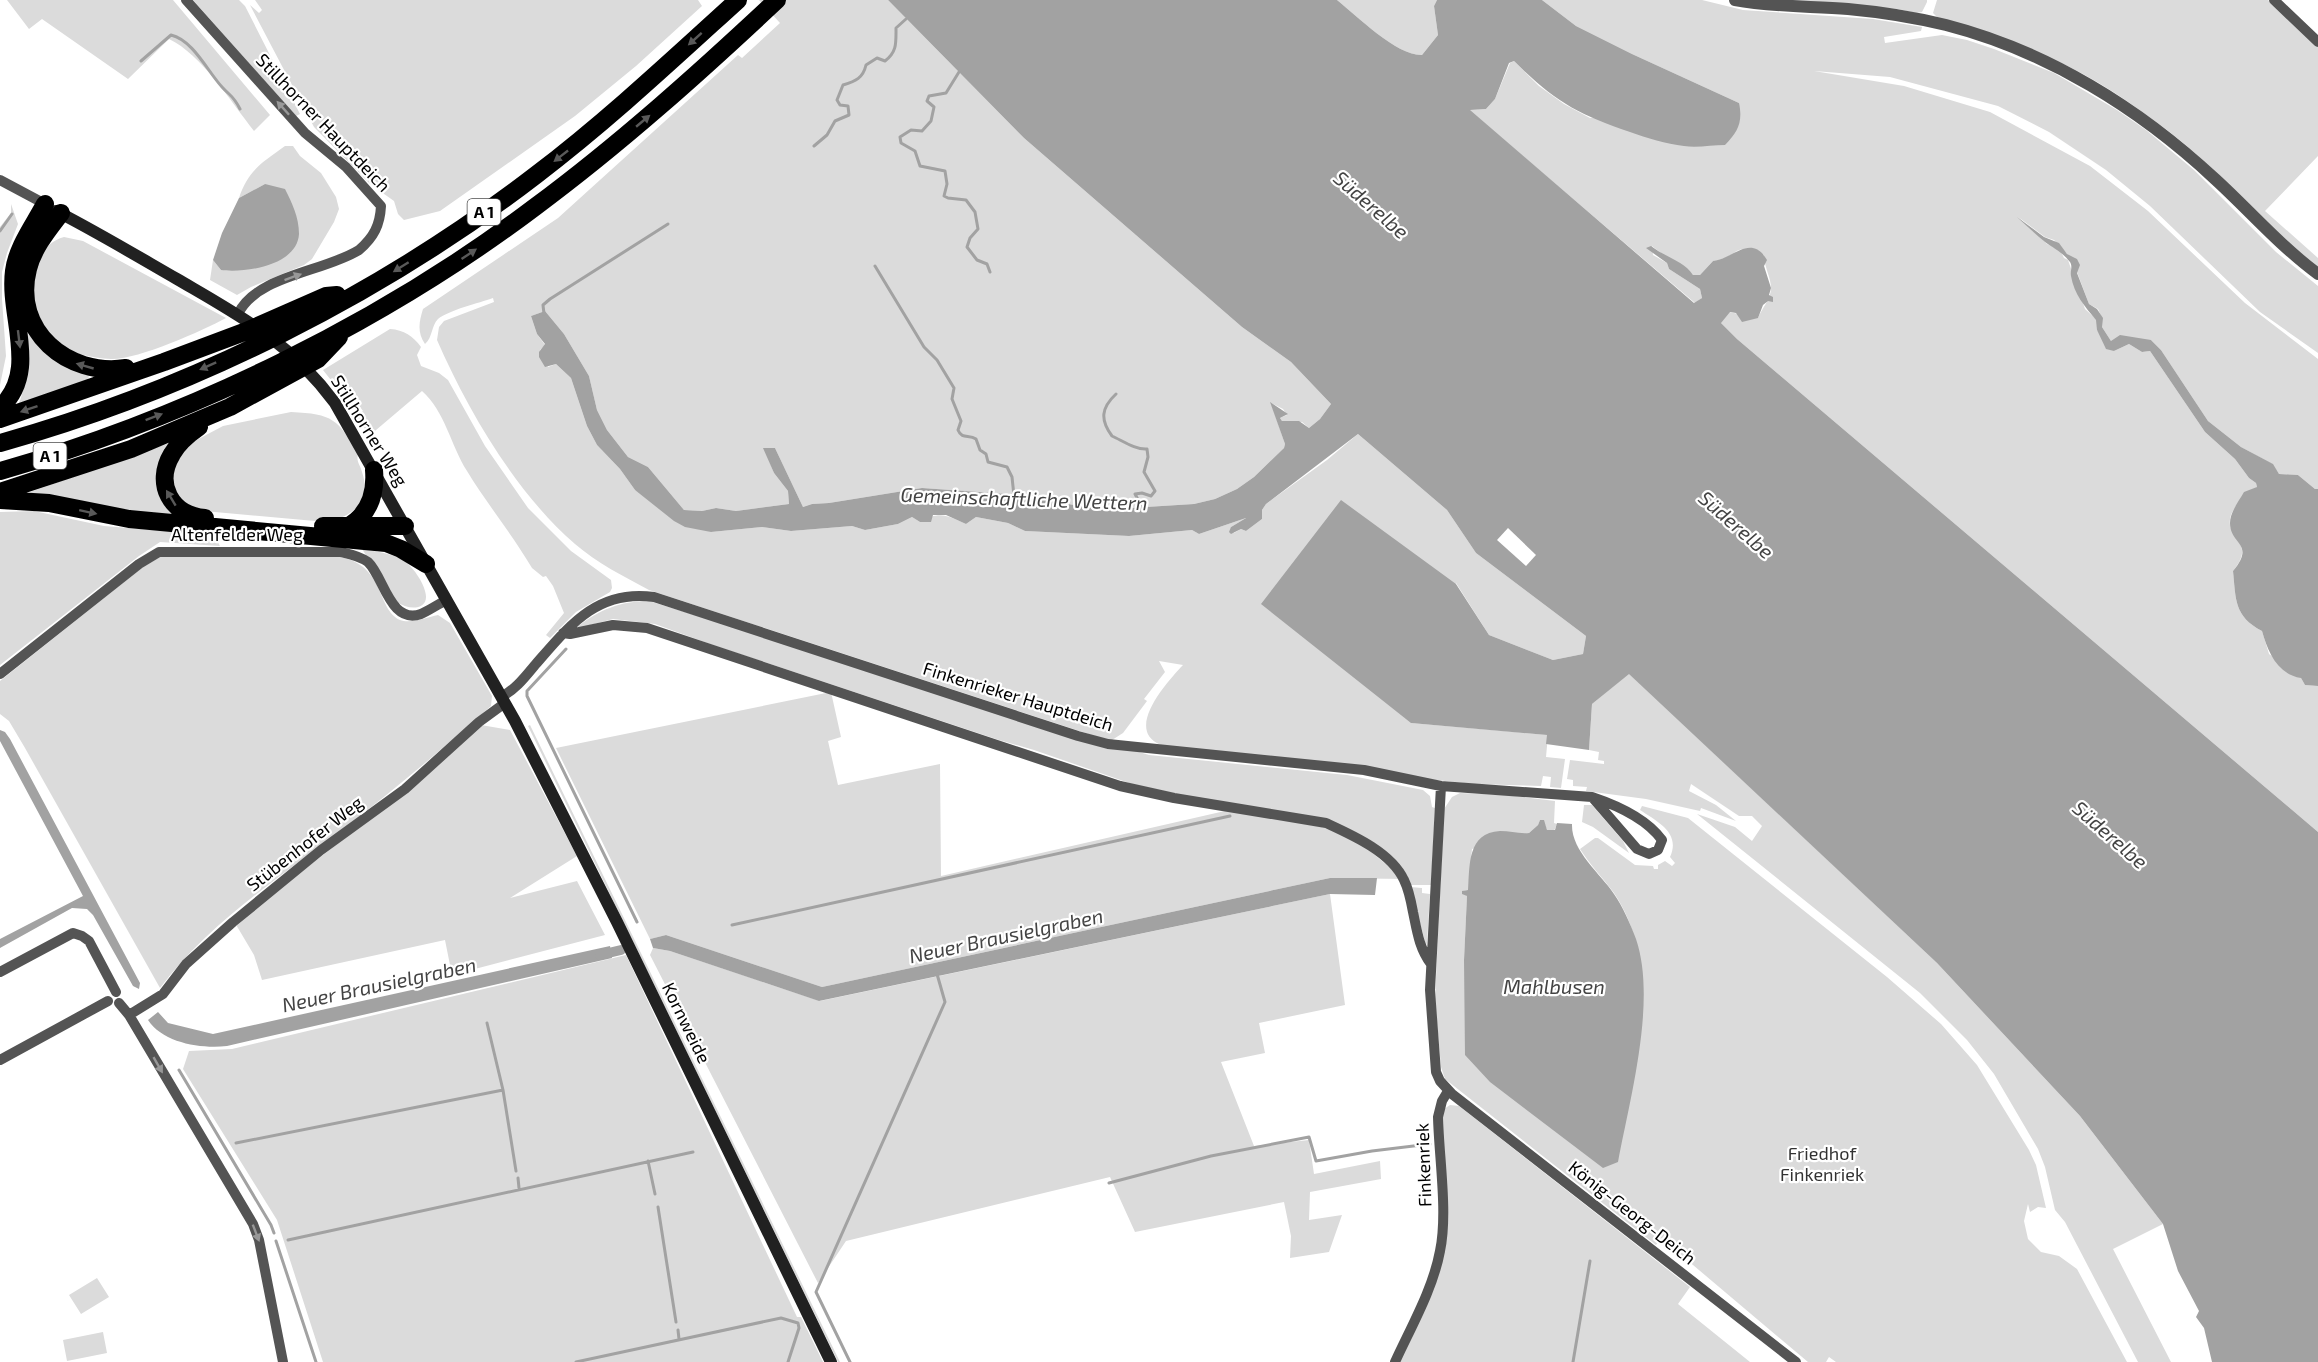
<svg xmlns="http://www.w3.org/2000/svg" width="2318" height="1362" font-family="'Exo 2',sans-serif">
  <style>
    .green { fill: #dbdbdb }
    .water { fill: #a2a2a2 }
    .pier { fill: #fff }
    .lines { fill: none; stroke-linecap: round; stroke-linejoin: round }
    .stream { stroke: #a2a2a2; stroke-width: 3 }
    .canal { stroke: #a2a2a2; stroke-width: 10 }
    .minor { stroke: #545454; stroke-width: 10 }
    .tertiary { stroke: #545454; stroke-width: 12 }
    .secondary { stroke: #212121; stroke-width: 12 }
    .motorway { stroke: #000; stroke-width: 18 }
    .oneway { fill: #595959 }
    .oneway2 { fill: #989898 }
    .labels { text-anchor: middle; stroke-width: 4.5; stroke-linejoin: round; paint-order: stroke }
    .shield { fill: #fff; stroke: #4c4c4c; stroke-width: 1.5 }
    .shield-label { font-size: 16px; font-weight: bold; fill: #000 }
    .street-label { font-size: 18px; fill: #000; stroke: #fff }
    .park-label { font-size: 18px; fill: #323232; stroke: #fff }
    .water-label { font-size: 20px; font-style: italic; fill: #434343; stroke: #fff }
  </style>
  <rect width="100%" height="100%" fill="#fff"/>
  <!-- green -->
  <path class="green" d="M7,0h166l97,115 -16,16c-22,-28 -53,-77 -85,-92l-41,40 -86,-60 -13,10z
    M193,0h46l6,6 55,108 -4,2z
    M255,0h443l4,6 -66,60 -61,50 -135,95 -36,9 -6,-6 -4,-13 -24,-17 -56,-57 -64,-122 9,8 3,-3z
    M759,0h129l136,138 218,189 49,35 40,42 -11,15 -11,9 -7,-6 -20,-1 -2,-3 7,-3 -4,-6 -12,-6 14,41 -1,4 -30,29 -17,12 -22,10 -21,5 -64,4h-37l-25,-4 -18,-7 -128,-9 -93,15 -17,1 -9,3 -28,-59h-11l10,25 14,18 1,13 -53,7 -20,-3 -14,3 -18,-1 -36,-43 -20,-10 -21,-27 -10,-20 -8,-34 -25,-42 -19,-23 -14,5 6,18 8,11 -5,5 8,17 8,-3 15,14 16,48 10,19 23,24 15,21 76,42 51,-5 29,4 61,-5 13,4 33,-6 14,-7 8,5c20,-11 26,-7 46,2l10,-7 32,6 17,8 104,5 63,-6 7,4 47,-16 -15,9 3,6 7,-4 5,2 16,-12v-9l4,-6 61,-44 31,-26 89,76 29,43 110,83 -3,18 -30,6 -64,-25 -33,-52 -45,140 137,12 -2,22 19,2 -4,29 -11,-1 1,-10 -8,-1 -2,10 -68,-2 -46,-5 -266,-34c-38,-15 7,-64 22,-80l-24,-4 6,11 -21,27 3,2 -24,32 -11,7 -14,-3 -449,-147c-26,-14 -52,-27 -74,-46 -59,-51 -107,-133 -138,-204l2,-13 5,-6 50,-19 -1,-4c-14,5 -44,12 -55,21 -7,7 -5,18 -13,25 -8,-12 -6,-22 -2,-35l135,-91 180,-163 4,3 38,-35z
    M1337,0h100l-3,6 4,29 -16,20c-25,1 -65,-39 -85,-55z
    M1542,0h160l41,10 130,9 49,8 -1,4 -37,6 1,6 57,-8 25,5 27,9 60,24 63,37 29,20 48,40 82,82 42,34v67l-58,-41 -110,-106 -44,-36 -57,-38 -51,-26 -108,-29 -76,-6 90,15 86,26 100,54 58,45 97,92 73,56v130h-3l-17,-14 -19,-1 -7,-10 -31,-17 -33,-26 -47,-71 -10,-10 -40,1 -9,-14v-9l-4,-9 -9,-5 -12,-32 -10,-18 -13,-14 -9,-3 -27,-20 29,27 13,6 4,8 4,2 17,49 12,11v10l17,21 15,-7 13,8 8,-1 55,81 30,27 14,19 7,5 1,4c-9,8 -22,16 -26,28 -8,25 27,25 2,56 3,29 1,45 29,60l7,23 32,24 4,7 13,1v146l-581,-493 -17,-17 9,-10 29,6c4,-10 13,-19 13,-30 0,-11 -7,-21 -7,-33 -30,-16 -25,3 -51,6l-13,14h-7c-13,-12 -28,-18 -41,-29l1,9 14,8 2,6 31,20 2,9 -7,5 -226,-193 17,-1 9,-10 15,-36 4,-2 25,25 25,18 26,14 149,-15 -107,-49 -56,-28z
    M1771,0h156v2l-5,10 -6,1 -18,-4z
    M1937,0h331l50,47v109l-53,55 53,47v11c-53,-41 -94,-95 -147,-136 -37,-28 -76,-56 -119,-74 -37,-16 -77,-28 -115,-42l-4,-4z
    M285,146h8l7,10 21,17 15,24 3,12 -5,13 -22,37 -8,6 -53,22 -14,8 -27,-15 3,-20 8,10 44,-86 -26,14c9,-28 24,-36 46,-52z
    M11,204l7,20 -11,29 -5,19v27l4,57 -6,29v-158l11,-14z
    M64,237l19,4 143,77c-24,13 -89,42 -115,41 -19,-1 -41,-5 -55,-18 -28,-25 -34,-92 8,-104z
    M390,329c14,1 23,7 31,18l-4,8 4,11 18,7 9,7 37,66 43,62 43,43 40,29 1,8 -2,4 -34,20 -26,26 -4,-3 18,-22 -11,-27 -7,-10 -3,1 -11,-9c-20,-34 -45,-64 -65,-97 -16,-25 -22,-60 -45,-80l-53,45 -12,-20 6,-5c-7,-9 -11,-19 -17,-28l-8,6 -15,-19z
    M28,335l8,3 53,35 -1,10 -71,25c11,-24 10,-47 11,-73z
    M291,412c42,2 47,7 67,42 -2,8 2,10 4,18 10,29 -9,45 -36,50l-133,-12 -22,-21 2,-27 18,-19 32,-17z
    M175,441l-10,13 18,66 -149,-23 -4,-5z
    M34,511l70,15 110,9 6,11 -60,-4 -21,14 -139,109v-153z
    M362,549c15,3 33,4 45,14 7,6 16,19 18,28 6,19 -16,20 -28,11z
    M162,556l178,1c46,9 36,52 60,63 11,4 27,-3 38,-5l12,8 42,73 -1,10c-50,44 -99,86 -152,126 -63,48 -131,92 -179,156l-135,-240 -16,-27 -9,-7v-33l143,-114z
    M649,601l500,154 198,20 76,15 7,6 2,11 3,1 -4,77h-21l-52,-51 -226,-50 -98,-34 -35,-10 -289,-96 -55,-20 -42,-5 -34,9 -2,-1c22,-17 43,-26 72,-26z
    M1629,673l308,290 143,153 83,108 -50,25 58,113h-33l-73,-140 -10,-12 -10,-43 -7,-18 -44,-75 -27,-34 -47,-47 -223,-179 38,13 17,14 10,-15 -10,-10h-13l-48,-32 -2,7 27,14 20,16 -35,-13 -1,3 -54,-12 -60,-8 1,-4 -14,-1v-6l-6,-1 3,-19 34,4v-3l-6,-1 1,-8 -10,-2 3,-46z
    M831,692l10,45 -13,4 10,44 102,-21 1,112 297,-68 110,25 56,46 -74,-1 -508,109 -156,-52 -16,4 -94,-191z
    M481,725l29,5 67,126 -67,42 67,-17 28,54 -153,40 -7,-35 -183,40 -8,-25 -19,-32 171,-132z
    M530,725l310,637h-2l-310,-636z
    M1460,793l46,2 49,6 -1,22 3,1 -3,7 -7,-1 -4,-10h-3l-2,5 -9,8 -57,16 -4,41 -5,1 4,5 -3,64 173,99c7,-58 11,-115 -23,-166 -11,-15 -24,-28 -34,-44l15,-11h3l37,27 18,1 1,3h4v-4l7,-4 7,5 3,-3 -5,-6c11,-24 -12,-35 -30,-47l2,-4 46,12 199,159 54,47 36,41 52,85 7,15 10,43 -8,-1 -8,5 -2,-8 -4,17 4,18 13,13 18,4 18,13 50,93h-291l-7,-5 -3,5h-18l-147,-124 -5,7 -211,-166 -4,-12 -6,-68 9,-190 8,-12z
    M1584,805h8l31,36 6,12 -36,-26 -11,-5z
    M1410,887l12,1v5l8,1 -3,49 -1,2z
    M1330,894l15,111 -86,18 6,30 -44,9 33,84 55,-6 5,34 66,-13 1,18 -71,13 -1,28 33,-5 -13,37 -39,6 1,-22 -7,-34 -149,30 -25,-55 -264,64 -28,42 -168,-328 3,-7 17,3 150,50z
    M626,955l171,362h4l22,45h-500l-46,-142 -94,-151 6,-18 43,-2z
    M1450,1105l9,1 231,181 -12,17 72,58h-350l41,-97 1,-139 2,-17z
    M97,1278l12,19 -28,17 -12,-19z
    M103,1332l4,21 -40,8 -4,-21z"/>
  <!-- water -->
  <path class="water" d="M888,0h449c20,16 60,56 85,55l16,-20 -4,-29 3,-6h105l34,26 56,28 107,49c4,19 -1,29 -14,42 -13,0 -28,3 -41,1 -18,-2 -37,-8 -54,-14 -53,-18 -76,-31 -116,-71l-5,2 -14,36 -9,10 -16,1 224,193 8,-5 -2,-9 -31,-20 -2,-6 -21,-15 5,-2c14,11 33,15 42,29h7l13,-14c20,-2 38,-28 54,-1l-3,6 7,22 -2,7 4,2v5l-5,-1 -5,4 -5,13 -16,4 -6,-9 -6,-1 -9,11 16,16 581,493v530h-106l-8,-34 -8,-11 3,-6 -21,-40 -15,-47 -83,-108 -143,-153 -308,-289 -37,30 -3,46 -43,-6 1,-9 -136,-12 -150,-119 80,-104 115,84 33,51 64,25 30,-6 3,-18 -110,-83 -29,-43 -89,-76 -92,70 -4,6v9l-16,12 -5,-2 -10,5 -2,-2 2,-5 15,-9 -47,16 -7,-4 -63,6 -104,-5 -17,-8 -32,-6 -10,7 -20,-9h-13l-2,7h-11l-8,-5 -14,7 -33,6 -13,-4 -61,5 -29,-4 -51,5 -26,-5 -11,-6 -39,-31 -15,-21 -23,-24 -10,-19 -16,-48 -15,-14 -11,3 -6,-10v-5l6,-8 -8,-10 -6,-18 14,-5 19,23 25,42 8,34 10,20 21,27 20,10 36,43 18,1 14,-3 20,3 53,-7 -1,-13 -14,-18 -11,-25h12l28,59 9,-3 17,-1 93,-15 128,9 18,7 25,4h37l64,-4 21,-5 22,-10 17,-12 30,-29 1,-4 -15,-42 18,12 -8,4 2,3h17l10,7 11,-9 11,-15 -40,-42 -49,-35 -218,-189z
    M265,184l20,5c7,14 14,28 14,45 -2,32 -54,39 -78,36l-8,-10 9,-27 17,-35z
    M2017,217l27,20 15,6 8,11 10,5 3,6 -3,8 12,31 8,5 6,9 -1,9 9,14 9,-6 31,5 10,10 47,71 33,26 32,17 6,10 19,1 17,14h3v197l-13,-1 -4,-7c-24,-4 -33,-26 -39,-47 -28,-15 -26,-31 -29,-60 23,-28 -3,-26 -3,-48 0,-11 9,-22 14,-31l13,-5 -1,-4 -7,-5 -14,-19 -30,-27 -55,-81 -8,1 -13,-8 -15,7 -8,-2 -9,-19 -1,-10c-11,-13 -22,-26 -25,-44 -1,-6 2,-9 -1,-14 -8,-10 -15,-13 -25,-20 -10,-8 -19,-17 -28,-25z
    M0,730l5,2 5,7 130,244 -1,6 -6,-3 -40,-71 -6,-6 -15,-1 -72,40v-9l83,-43 -83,-155z
    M1540,820h4l3,10h8l2,-7 15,1c-1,27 28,49 42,70 9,13 16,29 22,45 21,62 -6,159 -18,223l-15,6 -113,-86 -25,-27 -1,-95 3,-64 -5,-2v-3l6,-1c2,-25 -1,-57 32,-59 10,0 19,3 29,2l9,-8z
    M1330,878h47l-2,17 -45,-1 -511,107 -149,-50 -17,-3 -3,-9 16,-4 156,52z
    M610,946l2,12 -385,88c-26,3 -64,-3 -79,-26l10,-8 10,11 45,11z"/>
  <!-- pier -->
  <path class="pier" d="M1508,528l28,27 -10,11 -29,-26z"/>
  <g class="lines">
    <!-- stream -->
    <path class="stream" d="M141,61l30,-26c22,5 37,37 51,52 9,10 11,8 18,22
      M959,72l-13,21 -17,3 -2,5 7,6 -3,14 -9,10 -11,-1 -11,7 1,6 14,8 5,15 25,5 2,13 -3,12 4,2 18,2 9,12 3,17 -8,9 -3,9 10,13 10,4 3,8
      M814,146l13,-11 8,-14 14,-6 -1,-9 -8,-1 -3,-5 6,-15c13,-4 20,-7 23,-20l11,-7 8,3c12,-9 11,-18 11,-33l10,-9
      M0,231l12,-17
      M875,266l49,81 13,13 17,28 -2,11 9,22 -3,9c4,10 11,4 18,9l4,11 6,4 2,8 19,5 5,10 2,19
      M544,314l-1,-9 7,-6 118,-75
      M1116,394c-15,14 -16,26 -4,42 11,5 24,14 35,13l1,8 -4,15 11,19 -4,5 -9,-3 -7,1 8,15
      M566,649l-39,42v5l110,226
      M732,925l498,-109
      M487,1023l16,67 13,81
      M179,1070l92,155 3,8
      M236,1143l267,-53
      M648,1161l7,33
      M518,1178l1,10
      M1109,1183l102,-27 98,-19 7,24 56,-10 58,-7
      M658,1207l18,115
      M288,1240l405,-88
      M276,1241l40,121
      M678,1330l1,9
      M576,1362l205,-44 17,5 1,5 -11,34
      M850,1362l-34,-70 129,-290 -8,-28
      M1573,1362l17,-101"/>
    <!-- canal -->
    <path class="canal" d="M600,955l21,-5"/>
    <!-- minor -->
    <path class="minor" d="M186,0l119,133 41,34 35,39c-1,19 -7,31 -22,44 -35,22 -102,25 -121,64
      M2274,0l44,42
      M0,180l45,24
      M563,633l7,1 43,-9 34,3 473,158 54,12 152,25c26,12 65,29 78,57 5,10 7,21 9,32 4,19 6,36 18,52
      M0,674l139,-110 20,-12h182c9,2 19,4 27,10 16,15 22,63 53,52 9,-4 17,-10 26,-14
      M501,697c15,-8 24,-20 34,-32 34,-39 62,-76 119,-68l424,139 30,8 256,26 77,16 151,11c24,8 54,21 70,43l-4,10 -9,4 -12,-5 -45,-52
      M1441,786l-11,204 6,82 4,9 12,13 344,268
      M0,972l73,-39 9,3 7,5 27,51
      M119,1003l10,12 124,209 6,16 24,122
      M129,1015l34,-21 23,-30 47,-42 88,-72 84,-61 74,-67 26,-19
      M0,1060l108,-59
      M1395,1362c16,-35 38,-73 45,-111 8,-38 -1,-93 -2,-134l4,-16 6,-10"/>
    <!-- tertiary -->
    <path class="tertiary" d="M1735,0c37,7 75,6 113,9 33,3 65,8 98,16 101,26 193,83 269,154 34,31 65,67 103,95"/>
    <!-- secondary -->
    <path class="secondary" d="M56,211c41,21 81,45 121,68 65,38 112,62 158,124l180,318 102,201 214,440"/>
    <!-- motorway -->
    <path class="motorway" d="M61,213c-13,17 -28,35 -33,56 -16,62 40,108 98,99
      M0,408c40,-37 8,-91 14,-137 3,-24 20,-46 31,-67
      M0,419l164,-57 80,-30 82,-36 11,-1
      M199,427c-10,7 -21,16 -27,27 -18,30 -1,61 33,64
      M0,443c190,-53 380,-148 536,-268 71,-54 136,-115 202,-175
      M0,471c187,-53 380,-147 535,-264 85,-63 164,-134 242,-207
      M0,492l131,-43 99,-42 88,-48 21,-22
      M0,500l49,3 80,16 257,24 15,6 25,15
      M323,526h82
      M347,527c22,-12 29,-33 27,-57"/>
  </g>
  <!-- one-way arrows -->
  <defs><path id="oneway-solid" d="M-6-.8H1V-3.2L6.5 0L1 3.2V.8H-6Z" transform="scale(1.5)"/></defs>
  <g class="oneway">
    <use href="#oneway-solid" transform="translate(695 39) rotate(138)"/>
    <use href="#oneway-solid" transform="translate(643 121) rotate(-40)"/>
    <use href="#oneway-solid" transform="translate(561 156) rotate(142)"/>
    <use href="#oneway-solid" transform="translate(469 254) rotate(-34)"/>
    <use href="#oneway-solid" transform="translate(401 267) rotate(148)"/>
    <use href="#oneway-solid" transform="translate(19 339) rotate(83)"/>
    <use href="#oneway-solid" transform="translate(85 366) rotate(-164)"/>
    <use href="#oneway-solid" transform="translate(208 366) rotate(156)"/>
    <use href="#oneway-solid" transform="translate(29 409) rotate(161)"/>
    <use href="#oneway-solid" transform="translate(154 417) rotate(-21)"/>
    <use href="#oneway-solid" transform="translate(171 498) rotate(-121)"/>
    <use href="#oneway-solid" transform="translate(88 512) rotate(12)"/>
  </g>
  <g class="oneway2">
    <use href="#oneway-solid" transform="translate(283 108) rotate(-132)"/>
    <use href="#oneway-solid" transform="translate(293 277) rotate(-20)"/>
    <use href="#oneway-solid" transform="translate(158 1065) rotate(60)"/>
    <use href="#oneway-solid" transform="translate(256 1233) rotate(69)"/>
  </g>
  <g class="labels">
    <!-- shield labels -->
    <g class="shield">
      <rect x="467.5" y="199" width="33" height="26" rx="4.5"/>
      <rect x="33.5" y="443" width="33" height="26" rx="4.5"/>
    </g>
    <g class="shield-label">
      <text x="484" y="218">A 1</text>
      <text x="50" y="462">A 1</text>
    </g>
    <!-- street labels -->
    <g class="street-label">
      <text transform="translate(323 123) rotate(46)" y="6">Stillhorner Hauptdeich</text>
      <text transform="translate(369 431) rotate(58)" y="6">Stillhorner Weg</text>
      <text x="237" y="541">Altenfelder Weg</text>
      <text transform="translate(1018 697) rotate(17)" y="6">Finkenrieker Hauptdeich</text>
      <text transform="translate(305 844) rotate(-38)" y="6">Stübenhofer Weg</text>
      <text transform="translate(686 1023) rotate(64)" y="6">Kornweide</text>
      <text transform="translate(1424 1165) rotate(-92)" y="6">Finkenriek</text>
      <text transform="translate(1632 1213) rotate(38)" y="6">König-Georg-Deich</text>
    </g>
    <!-- park labels -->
    <g class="park-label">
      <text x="1822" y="1160">Friedhof<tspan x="1822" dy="21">Finkenriek</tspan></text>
    </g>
    <!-- water labels -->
    <g class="water-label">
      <text transform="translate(1371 205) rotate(41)" y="7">Süderelbe</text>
      <text transform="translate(1024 499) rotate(2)" y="7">Gemeinschaftliche Wettern</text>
      <text transform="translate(1736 525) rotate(41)" y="7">Süderelbe</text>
      <text transform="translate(2110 835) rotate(41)" y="7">Süderelbe</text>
      <text transform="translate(1006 936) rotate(-12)" y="7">Neuer Brausielgraben</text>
      <text transform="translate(379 985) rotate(-12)" y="7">Neuer Brausielgraben</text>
      <text x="1554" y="994">Mahlbusen</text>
    </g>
  </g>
</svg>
